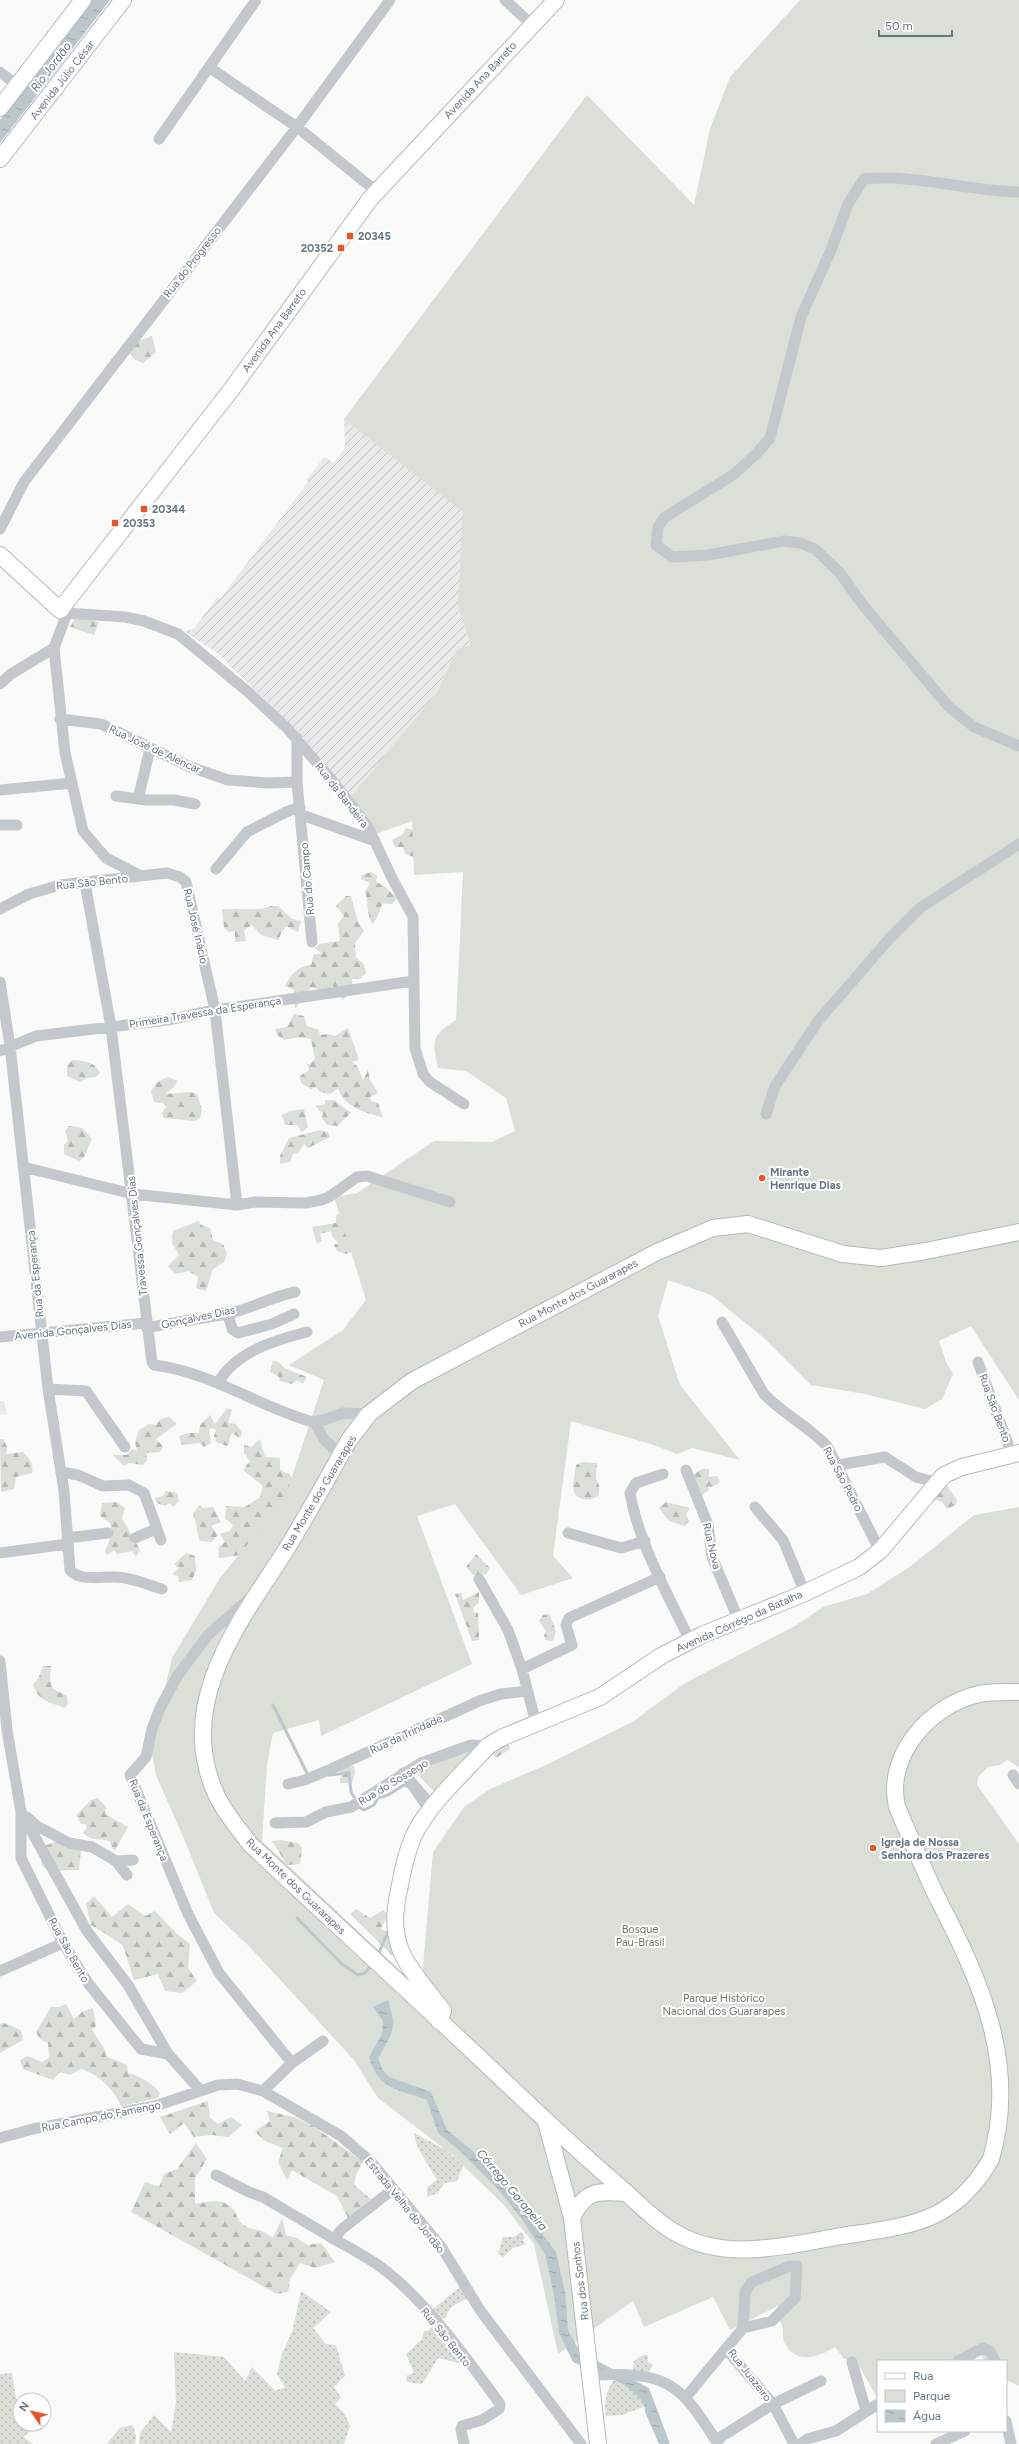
<svg xmlns="http://www.w3.org/2000/svg" width="1019" height="2444" font-family="Figtree,sans-serif">
  <style>
    .built { fill: #e8e9e9 }
    .industrial { fill: url(#industrial-furrows) }
    .grass { fill: url(#grass-dots) }
    .forest { fill: url(#forest-firs) }
    .park { fill: #dadfd7 }
    .water { fill: url(#water-ripples) }
    .lines { fill: none; stroke-linecap: round; stroke-linejoin: round }
    .stream { stroke: #bbc7cb; stroke-width: 3 }
    .secondary-casing { stroke: #b3babf; stroke-width: 18 }
    .street { stroke: #c3c8cc; stroke-width: 11 }
    .secondary { stroke: #fff; stroke-width: 16 }
    .poi-dot { fill: #e4572e; stroke: #fff; stroke-width: 1.5 }
    .labels { text-anchor: middle; stroke-width: 4; stroke-linejoin: round; paint-order: stroke }
    .street-label { font-size: 11px; fill: #657683; stroke: #fff }
    .poi-label { font-size: 11px; font-weight: bold; fill: #657683; stroke: #fff; text-anchor: start }
    .park-label { font-size: 11px; fill: #687a64; stroke: #fff }
    .water-label { font-size: 12px; font-style: italic; fill: #60757c; stroke: #fff }
  </style>
  <defs>
    <pattern id="industrial-furrows" width="10" height="10" patternUnits="userSpaceOnUse"><rect width="10" height="10" fill="#e8e9e9"/><path d="M-1 1l2-2M0 10L10 0M9 11l2-2" fill="none" stroke="#c0c1c2"/></pattern>
    <pattern id="grass-dots" width="8" height="8" patternUnits="userSpaceOnUse"><rect width="8" height="8" fill="#dadfd7"/><path d="M2 2h.1M6 6h.1" fill="none" stroke="#b4b9b4" stroke-width="1.8" stroke-linecap="round"/></pattern>
    <pattern id="forest-firs" width="22" height="20" patternUnits="userSpaceOnUse"><rect width="22" height="20" fill="#dadfd7"/><path d="M5 1l3.5 6h-7zM16 11l3.5 6h-7z" fill="#b4b9b4"/></pattern>
    <pattern id="water-ripples" width="26" height="14" patternUnits="userSpaceOnUse"><rect width="26" height="14" fill="#bbc7cb"/><path d="M2 4q2-2 4 0t4 0M15 11q2-2 4 0t4 0" fill="none" stroke="#9ca6aa"/></pattern>
  </defs>
  <rect width="100%" height="100%" fill="#fafaf8"/>
  <!-- built -->
  <path class="built" d="M0,1401h4l3,13 -7,1z"/>
  <!-- industrial -->
  <path class="industrial" d="M344,419l128,92 -14,96 13,38 -14,4 -20,43 -88,107 -47,-63 -86,-84 -32,-21 10,-2 23,-32 3,2 88,-117 -2,-2 18,-23 10,6 11,-15z"/>
  <!-- grass -->
  <path class="grass" d="M414,2133l32,17 17,16 -6,15 -13,2 -6,10 -11,4v-10l10,-7c-8,-16 -21,-29 -23,-47z
    M521,2232l4,6 -2,2 3,4 -13,4 -10,9 -5,-3 5,-17h11z
    M462,2286l7,11c-9,6 -20,8 -23,20l-7,4 -9,-10c12,-8 20,-17 32,-25z
    M301,2291l30,21 -18,16 13,16 10,1 9,31 -11,11 7,11 -6,6 9,9 6,13 -6,18h-205l1,-11 14,-18 17,17 5,-29 -2,-51 50,5 21,24 7,-14 23,24 10,-4 -8,-13 5,-20 11,-25z
    M432,2326l4,1 27,33v4l-25,-6 -16,26 -15,-2 -1,-6 8,-3 -8,-19 16,-15 2,-8h4z
    M643,2355h5v7l5,3 -6,9 -15,-1 2,-12z
    M12,2373l4,26 25,-1v2h-21v24h21v6l-10,1 -8,6 10,7h-33v-70z
    M614,2380l25,15 7,11 -24,9 -16,1c-2,-12 0,-26 8,-36z
    M133,2425l3,12 -1,7h-28l13,-16z"/>
  <!-- forest -->
  <path class="forest" d="M152,336l4,16 -13,11 -9,-4 -6,-8 7,-9z
    M76,616l23,6 -5,13 -24,-8z
    M406,828l7,2 1,27 -9,-3 -2,-7h-8l-3,-7 11,-6z
    M371,872l6,4 -1,6 8,4 13,12 -5,6 -9,-1c-4,7 -5,16 -11,21 -6,-13 -3,-20 -7,-32l5,-9 -9,-4 1,-4z
    M346,896h5l7,26 6,9 -9,12 1,15 8,6 2,9 -6,6h-8l1,9 -10,12 -11,-15 -1,8 -20,-6 -16,22 -1,-19 -9,-4c5,-11 13,-20 26,-21l3,-11h8l-7,-6 4,-4 21,-3 -2,-17 6,-8 -8,-10z
    M271,906h7l14,13 9,2 -3,11 -12,-6 -5,7 -2,7 -18,-5 -9,-10 -8,5 2,11 -11,1v-11l-6,1 -5,-4 -2,-19h40z
    M294,1014l10,2 3,10 12,4 1,5 8,-1 7,2 13,-8 11,32 -7,2 5,4 6,14 5,-10 2,10 8,13 -8,4 1,4 7,2 5,14c-17,-3 -40,-11 -45,-29l-8,6 -10,-2 -4,-5 -5,2 -10,-6 -1,-7 9,-6 -2,-6h3l5,-5 -4,-20 -12,-2 -15,3 -7,-5 -2,-6 12,-2z
    M72,1060c13,1 22,1 28,13l-4,4 -9,1 -7,4 -13,-6v-10z
    M168,1077l10,4 -4,6 -9,7 25,-2 7,2 5,16 -2,8 -6,3 -30,-3 -2,-5 4,-6 -3,-4 -9,-1 -3,-11 6,-9z
    M325,1100h9l17,13 -14,13 -10,-1 -5,-7 1,-6 -4,-1 -3,-5 9,-2z
    M304,1109l4,18 -6,5 -5,-7h-12l-3,-10 8,-4z
    M69,1126l13,2 10,11 -8,18 -5,4 -15,-7v-9l4,-4 -3,-10z
    M321,1130l7,2 2,5 -22,11 -4,-4 -5,8 -6,2 -3,8 -10,2v-8l9,-18z
    M341,1212l13,39 -8,3 -9,-3 -3,-6 4,-2 -6,-7 -1,-5 -11,3 2,7 -5,3 -5,-17 24,-4v-7z
    M198,1221l5,5 7,2 3,12 10,4 4,10 -3,8 -11,7 -7,22 -10,-3 2,-11 -9,-6 -14,3 -7,-8 11,-11 -7,-12 1,-12z
    M273,1361l6,1 5,6 23,9 -4,7 -6,-4 -5,4 -12,-3 -2,-5 -8,-4z
    M227,1408l5,2 -4,13 8,1 6,9 -2,5 -8,-5 -3,6 1,4 -3,3 -11,-4 -2,-6 2,-6 -4,-2 -3,2 2,13 -7,4 -4,-4 -18,2 -3,-9 9,-3h11l1,-8 10,-10 5,9z
    M169,1417l8,7 -21,15 7,7 -3,6 -14,1 1,7 -4,5 -14,-2 -5,3 -11,-11h14l5,-6 5,2 -2,-9 4,-12 10,-6 7,1 4,-6z
    M0,1439h3l4,8 -1,7 17,-2c6,6 11,12 9,21l-16,4 -2,12 -13,3z
    M260,1439l5,18 15,1v11l5,4h4l3,5 -7,21 -43,56 -23,3 -1,-10 7,-6 -5,-8 10,-3 3,-6 -8,-7 1,-12 19,1 15,-10 3,-11 -20,-16 7,-9 -6,-8v-8l7,2z
    M583,1462l14,1 -1,16 3,6v10c-9,6 -14,6 -24,0l-2,-9 3,-21z
    M702,1469h7v8l8,-1 3,6 -8,5 -4,-1 1,4 -7,5 -9,-20z
    M946,1484l11,16 -1,5 -9,4 -5,-7 -6,-2 -8,6z
    M166,1491l11,2 2,8 -6,6 -3,-4 -5,3 -8,-3 -2,-5 8,-2z
    M117,1502l8,6 -3,10 18,32 -4,7 -4,-6 -15,3 -3,-4 -7,5 -2,-4 7,-17 -2,-11 -10,-7 2,-13z
    M666,1502l24,6 -4,6 3,7 -5,5 -15,-5 -10,-13z
    M199,1505l4,3 10,-1 8,15 -10,4 7,9 -6,7 -12,-1c-4,-10 -3,-18 -7,-27z
    M186,1553l9,3 1,15 -4,9 -13,2 -1,-6 -6,-2 7,-6 -5,-4z
    M476,1554l14,14 -4,6 -13,1 -7,-8z
    M479,1592v10l-5,5 -1,5 5,1 1,27 -7,1 -17,-47 6,-1 2,7z
    M549,1614l7,17 -3,10 -7,-1 -2,-4 2,-5 -7,-10 4,-6z
    M43,1666h8l-1,12 2,10 15,8 1,7 -3,5c-15,-6 -26,-6 -32,-23l6,-8z
    M507,1741l3,8 -14,9 -4,-5z
    M338,1766h16l1,7 -3,10h-12v-5l2,-1z
    M98,1798l8,9 -1,7 23,13 -13,23 -3,-1 -2,-8c-10,-3 -18,1 -27,-8l4,-5 -2,-4h-4l-5,-9 15,-15z
    M281,1840l17,3 4,5 -2,16 -13,1 -15,-24z
    M56,1842l25,7 -2,21 -29,1 -8,-5 -2,-19z
    M94,1896l18,21 16,-13 17,12 10,-5 22,23 13,10 -2,24 9,13 -15,12 -17,-2 -7,-17 -24,6 -11,-34 -6,-5 -26,-16 -5,-21z
    M356,1909l14,9 13,-8 5,4 -7,15 9,4 12,32 -52,-51z
    M66,2004l8,15 9,-8 10,-3 3,18 -4,4 13,20 1,6 21,9 1,8c12,3 24,10 32,20l-2,5 -37,8c-7,-17 -23,-32 -40,-37l-11,6 -10,-3 -7,8 -30,-11 -3,-9 8,-4 14,6 7,-4 -1,-15 -8,-4 -4,-7 15,-25h8z
    M4,2023l17,7 2,10 -23,13v-29z
    M208,2101l2,17 8,6 13,-7 11,8 -13,12 -18,-2 -17,2 -10,-14 -14,11 -10,-17z
    M267,2111l27,6 19,9 50,36 -7,13 -2,10 18,15 -24,18 -11,-22 -45,-26 -5,10 -9,-18 5,-14 -20,-8 -8,-9 15,-10z
    M196,2143l11,16 -12,19v26c12,-2 28,-7 38,5 4,5 5,14 12,17 11,6 15,1 28,12l9,-20 4,17 11,3 10,7 14,-2 14,19 -20,6 -15,-5 -10,16 -2,13 -11,2 -146,-82 14,-30 14,5 5,-13 13,-5z"/>
  <!-- park -->
  <path class="park" d="M800,0h219v1400l-48,-74 -32,15 8,23 6,10 -11,25 -17,10 -60,-15 -54,-9 -47,-47 -53,-43 -43,-15 -10,36 22,69 60,75 -48,-12 -15,6 -23,-9 -83,-24 -18,135 20,22 -52,17 -66,-91 -38,12 55,148 -151,72 -2,-16 -46,13 -6,32 -5,76 159,149 12,-138 31,-45 26,-18 56,-24 88,-44 51,-38 110,-57 28,-19 44,-13 44,-28 63,-51 45,-8v260l-12,-7 -7,5 -12,2 -10,10 -1,8 42,59v542l-13,-6v-19h-21l-5,-7 -7,7h-95v35h-2l-19,-34 -13,-3 -9,-12c-18,11 -40,18 -51,-5 -2,-5 0,-11 -2,-16 -1,-5 -4,-10 -6,-14l2,-6 -48,24 -17,-33 -69,30 -11,-26 -75,53 -24,-110 -30,-39 -53,-51 -73,-56 -24,-38 -105,-114 -35,-33 -29,-72 -29,-66 -5,-26 21,-91 48,-80 65,-80 39,-118 -35,-15 54,-35 23,-30 -32,-103 23,-4 77,-52 58,1 23,-11 -9,-33 -40,-27 -28,-3c-6,-28 -7,-32 18,-48l7,-148 -49,3 -2,-54 -39,14 -24,-36 88,-107 20,-43 14,-4 -13,-38 5,-95 -119,-93 243,-324 107,110 16,-76 20,-52z
    M477,1745l-41,48 -21,-21z"/>
  <!-- water -->
  <path class="water" d="M92,0h18l-110,143v-23z
    M388,2000c9,29 5,33 -10,58l4,11 7,8 42,15 16,38 43,35 66,87 9,40 3,38 12,22 69,36 21,56h-11l-14,-32c3,-23 -54,-42 -72,-50l-14,-29 -5,-38 -9,-41 -24,-36 -25,-31 -36,-36 -22,-18 -11,-33c-29,-11 -49,-10 -58,-43l13,-23 1,-13 -10,-14z"/>
  <g class="lines">
    <!-- stream -->
    <path class="stream" d="M273,1705l36,72
      M329,1775l20,-2 2,19 3,5
      M359,1807l5,3 10,-5 4,-7 10,-3 16,-10 5,2 15,22
      M297,1918l45,46 16,11 7,-2 4,-5
      M379,1953l10,-24"/>
    <defs>
      <path id="secondary" d="M0,108l83,-108
        M0,159l123,-159
        M0,555l60,55 171,-220 139,-191 186,-199
        M1019,1232l-93,19 -45,7 -38,-4 -95,-30 -35,4 -56,24 -245,129 -43,33 -20,26c-21,38 -42,76 -65,113 -46,71 -109,152 -68,241 8,18 22,34 34,50 84,79 170,157 254,237 38,36 76,72 116,106 18,16 35,34 56,46 55,32 120,9 179,1 63,-9 102,-16 136,-75 28,-95 -11,-179 -54,-262 -14,-29 -27,-60 -40,-90 -12,-52 33,-102 82,-113 13,-3 26,-2 40,-2
        M439,2021l4,-10c-14,-19 -33,-39 -42,-60 -9,-22 -6,-44 -1,-66 3,-17 7,-34 14,-50 17,-34 49,-61 74,-89l13,-8 99,-41 61,-41 41,-21 103,-42 54,-26 21,-16 64,-76 18,-8 57,-14
        M546,2122l26,96 26,226
        M572,2218c13,-29 27,-27 55,-25"/>
    </defs>
    <!-- secondary casing -->
    <use href="#secondary" class="secondary-casing"/>
    <!-- street -->
    <path class="street" d="M505,0l26,24
      M210,68l87,59 79,64
      M0,72l17,13
      M159,139l97,-139
      M1019,192c-52,-1 -104,-18 -155,-13l-16,25 -17,46 -30,67 -31,121 -15,17 -22,20 -68,42 -7,10 -2,18 16,12 36,-2 76,-14 16,2 15,6 25,24 22,31 87,103 25,20 45,19
      M0,529l24,-47 273,-355 93,-127
      M60,610l7,3 58,4 19,4 34,13 69,57 40,37 48,56 33,43 24,51 21,39 2,131 8,26 7,8 34,22
      M54,648l11,105 18,78 23,27 33,17
      M0,684l11,-10 43,-26 13,-35
      M60,719l41,5 87,42 40,14 40,3 29,-1
      M297,738v44l15,160
      M0,790l72,-7
      M116,796l30,4h28l21,4
      M138,799l12,-50
      M302,815l73,26
      M0,825h17
      M216,869l31,-37 39,-20 14,-5
      M85,883l26,144 41,335 2,3c57,7 105,42 159,57l11,-2 19,-7 26,1
      M0,909l29,-15 31,-9 107,-12 13,4 6,5 29,128 22,195
      M0,982l10,64 38,343 16,102 6,79c11,12 32,6 46,7 15,0 32,8 46,12
      M0,1051l36,-15 132,-16 47,-10 198,-29
      M766,1114l9,-28 43,-65 72,-83 30,-30 99,-64
      M23,1167l110,27 104,11 18,-3 51,1 15,-3 8,-3 28,-20 10,-1 83,26
      M228,1313l4,16 6,4 34,-9 22,-10
      M722,1322l42,72c19,20 44,32 63,52l53,105
      M147,1328c26,-6 53,-9 80,-14 23,-5 44,-17 68,-22
      M0,1337l146,-14
      M978,1362l34,93
      M218,1383c17,-31 57,-43 89,-51
      M48,1389l38,2 39,56
      M314,1422l10,17 16,16
      M838,1465l47,-8 31,20 19,5
      M686,1470l22,55 4,32 27,64
      M61,1472l17,3 25,11 26,-1 15,8 17,47
      M663,1474l-27,9 -6,10c9,52 38,101 60,148
      M755,1507l28,33 22,53
      M568,1533l53,15 24,-7
      M67,1538l41,-5
      M135,1538l21,-9
      M0,1553l67,-9
      M479,1579l29,51 14,39 14,55
      M252,1596l-44,39 -30,40 -18,33 -8,21 -6,28 -16,18 58,139 31,59 73,90
      M0,1661l7,69 14,82 66,119 41,54 40,69 33,37
      M522,1669l50,-24 -6,-20 3,-7 91,-41
      M403,1773l30,34
      M1013,1775l6,9
      M288,1784l17,-4 26,-11 148,-68 22,-7 26,-3
      M21,1812v46l42,85 25,40 53,66 27,5
      M27,1817l10,9 32,17 23,4 24,14 11,14
      M275,1823l31,-1 20,-10 25,-5 70,-44 50,-18 17,1
      M116,1861l17,-1
      M0,1971l63,-28
      M263,2091l29,-28 31,-22
      M0,2138l33,-9 122,-23 63,-21 19,-1 26,7 78,45 31,27 70,85 38,62 101,134
      M216,2175l33,17 14,5 71,42 8,-10 50,-39
      M334,2239c17,10 36,19 52,32 41,32 83,90 114,133l-1,5 -17,11 -20,6 -1,3 3,15
      M726,2349l47,55 21,40
      M958,2361l25,-13 7,3 5,10
      M852,2362l14,49
      M591,2375c76,-3 88,6 127,69
      M686,2397l57,-69 29,-7 23,-23 2,-32h-7l-38,16 -7,10 -2,36
      M1006,2421l5,23
      M716,2440l57,-36 48,-23
      M801,2444l6,-5 29,-8 42,-27
      M936,2444l29,-13"/>
    <!-- secondary -->
    <use href="#secondary" class="secondary"/>
  </g>
  <!-- markers -->
  <g class="poi-dot">
    <rect x="346" y="232" width="8" height="8" rx="2"/>
    <rect x="337" y="244" width="8" height="8" rx="2"/>
    <rect x="140" y="505" width="8" height="8" rx="2"/>
    <rect x="111" y="519" width="8" height="8" rx="2"/>
    <circle cx="762" cy="1178" r="4"/>
    <circle cx="873" cy="1848" r="4"/>
  </g>
  <g class="labels">
    <!-- street labels -->
    <g class="street-label">
      <text transform="translate(62 80) rotate(-52)" y="4">Avenida Júlio César</text>
      <text transform="translate(480 80) rotate(-47)" y="4">Avenida Ana Barreto</text>
      <text transform="translate(192 262) rotate(-52)" y="4">Rua do Progresso</text>
      <text transform="translate(274 330) rotate(-54)" y="4">Avenida Ana Barreto</text>
      <text transform="translate(155 749) rotate(25)" y="4">Rua José de Alencar</text>
      <text transform="translate(342 795) rotate(52)" y="4">Rua da Bandeira</text>
      <text transform="translate(307 879) rotate(-95)" y="4">Rua do Campo</text>
      <text transform="translate(92 882) rotate(-6)" y="4">Rua São Bento</text>
      <text transform="translate(196 926) rotate(77)" y="4">Rua José Inácio</text>
      <text transform="translate(205 1012) rotate(-9)" y="4">Primeira Travessa da Esperança</text>
      <text transform="translate(137 1236) rotate(-96)" y="4">Travessa Gonçalves Dias</text>
      <text transform="translate(35 1274) rotate(-96)" y="4">Rua da Esperança</text>
      <text transform="translate(578 1293) rotate(-28)" y="4">Rua Monte dos Guararapes</text>
      <text transform="translate(198 1317) rotate(-12)" y="4">Gonçalves Dias</text>
      <text transform="translate(73 1330) rotate(-6)" y="4">Avenida Gonçalves Dias</text>
      <text transform="translate(995 1408) rotate(70)" y="4">Rua São Bento</text>
      <text transform="translate(843 1479) rotate(62)" y="4">Rua São Pedro</text>
      <text transform="translate(319 1493) rotate(-59)" y="4">Rua Monte dos Guararapes</text>
      <text transform="translate(712 1546) rotate(77)" y="4">Rua Nova</text>
      <text transform="translate(739 1621) rotate(-24)" y="4">Avenida Córrego da Batalha</text>
      <text transform="translate(406 1734) rotate(-25)" y="4">Rua da Trindade</text>
      <text transform="translate(393 1782) rotate(-31)" y="4">Rua do Sossego</text>
      <text transform="translate(149 1820) rotate(68)" y="4">Rua da Esperança</text>
      <text transform="translate(296 1886) rotate(44)" y="4">Rua Monte dos Guararapes</text>
      <text transform="translate(69 1950) rotate(61)" y="4">Rua São Bento</text>
      <text transform="translate(101 2116) rotate(-11)" y="4">Rua Campo do Famengo</text>
      <text transform="translate(405 2205) rotate(51)" y="4">Estrada Velha do Jordão</text>
      <text transform="translate(580 2281) rotate(-97)" y="4">Rua dos Sonhos</text>
      <text transform="translate(446 2337) rotate(51)" y="4">Rua São Bento</text>
      <text transform="translate(750 2375) rotate(52)" y="4">Rua Juazeiro</text>
    </g>
    <!-- poi labels -->
    <g class="poi-label">
      <text x="358" y="240">20345</text>
      <text x="333" y="252" text-anchor="end">20352</text>
      <text x="152" y="513">20344</text>
      <text x="123" y="527">20353</text>
      <text x="770" y="1176">Mirante<tspan x="770" dy="13">Henrique Dias</tspan></text>
      <text x="881" y="1846">Igreja de Nossa<tspan x="881" dy="13">Senhora dos Prazeres</tspan></text>
    </g>
    <!-- park labels -->
    <g class="park-label">
      <text x="640" y="1933">Bosque<tspan x="640" dy="13">Pau-Brasil</tspan></text>
      <text x="724" y="2002">Parque Histórico<tspan x="724" dy="13">Nacional dos Guararapes</tspan></text>
    </g>
    <!-- water labels -->
    <g class="water-label">
      <text transform="translate(51 67) rotate(-53)" y="4">Rio Jordão</text>
      <text transform="translate(512 2190) rotate(50)" y="4">Córrego Garapeira</text>
    </g>
  </g>
  <!-- legend -->
  <rect x="877" y="2360" width="130" height="72" fill="#ffffff" stroke="#c1c8cd"/>
  <rect x="885" y="2373" width="20" height="6" fill="#ffffff" stroke="#c1c8cd"/>
  <text x="913" y="2380" font-size="12" fill="#657683">Rua</text>
  <rect x="885" y="2390" width="20" height="12" fill="#dadfd7" stroke="#c1c8cd"/>
  <text x="913" y="2400" font-size="12" fill="#657683">Parque</text>
  <rect x="885" y="2410" width="20" height="12" fill="url(#water-ripples)" stroke="#c1c8cd"/>
  <text x="913" y="2420" font-size="12" fill="#657683">Água</text>
  <!-- north arrow -->
  <g transform="translate(32 2412) rotate(304)"><circle r="19" fill="#ffffff" stroke="#c1c8cd"/>
  <path d="M0-3L7 15L0 10L-7 15Z" fill="#e4572e"/>
  <text y="-6" font-size="11" font-weight="bold" text-anchor="middle" fill="#657683">N</text>
  </g>
  <!-- scale -->
  <path d="M879 30v6h73v-6" fill="none" stroke="#657683" stroke-width="2"/>
  <text x="885" y="30" font-size="12" fill="#657683" stroke="#ffffff" stroke-width="3" paint-order="stroke">50 m</text>
</svg>
